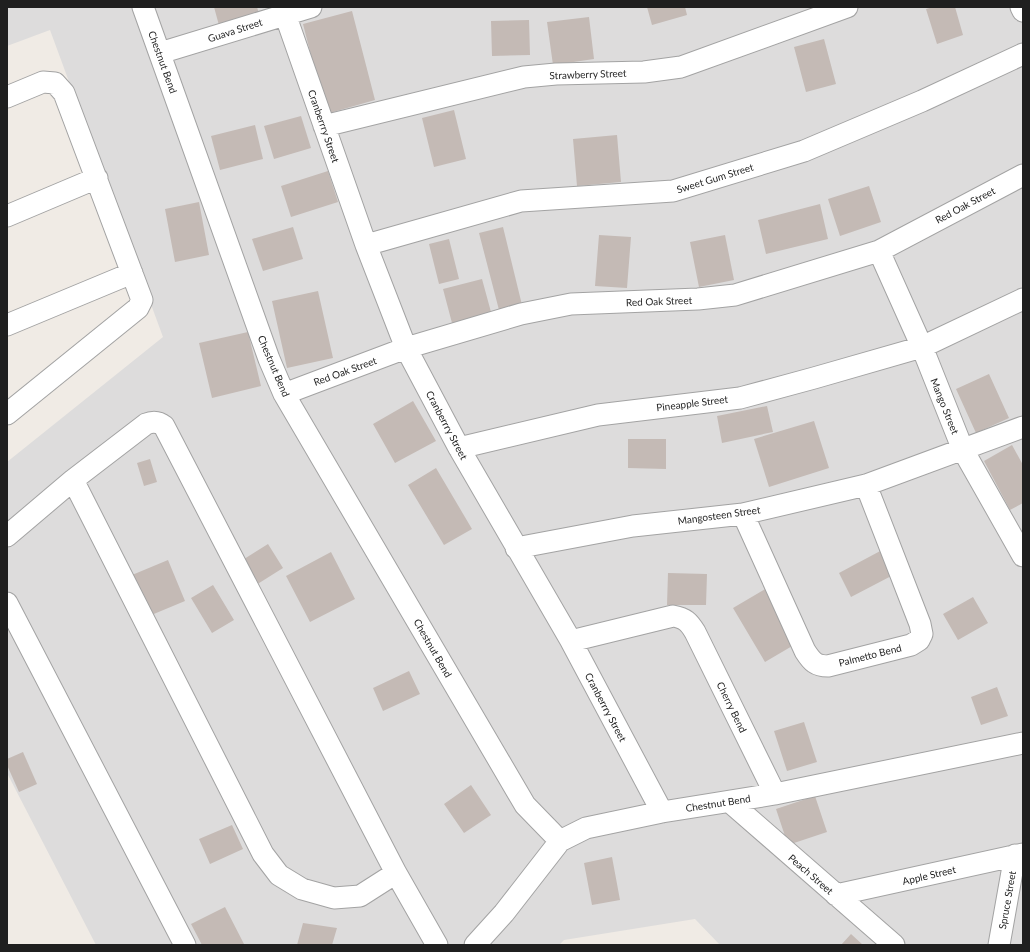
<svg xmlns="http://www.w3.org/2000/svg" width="1030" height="952" font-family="Lato,sans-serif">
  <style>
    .residential { fill: #dddcdc }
    .building { fill: #c4bab5 }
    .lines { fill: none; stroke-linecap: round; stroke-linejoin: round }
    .street-casing { stroke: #a3a3a3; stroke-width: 23 }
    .street { stroke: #fff; stroke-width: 21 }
    .labels { text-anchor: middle; stroke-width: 3.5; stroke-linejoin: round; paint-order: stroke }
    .street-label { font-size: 10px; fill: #1f1f1f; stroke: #fff }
  </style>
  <rect width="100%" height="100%" fill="#f0ebe5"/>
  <!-- residential -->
  <path class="residential" d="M7,7h1016v938h-303l-25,-26 -131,21 -5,5h-463l-89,-172v-311l156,-125 -113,-307 -43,16z"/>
  <!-- building -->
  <path class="building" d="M214,7h43l3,10 -40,12z
    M647,7h38l2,8 -35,10z
    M933,7h22l8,28 -26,9 -11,-35z
    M352,11l23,89 -49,14 -23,-90z
    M589,17l5,42 -41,6 -6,-43z
    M529,20l1,35 -38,1 -1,-35z
    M824,39l12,45 -30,8 -12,-45z
    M454,110l12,49 -32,8 -12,-49z
    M301,116l10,32 -37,11 -10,-33z
    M255,125l8,34 -43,11 -9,-34z
    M617,135l4,47 -44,4 -4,-47z
    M328,171l10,31 -47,15 -10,-31z
    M869,186l12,36 -41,14 -12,-37z
    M199,202l10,53 -34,7 -10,-53z
    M820,204l8,35 -62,15 -8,-34z
    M293,227l10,32 -40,12 -11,-32z
    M503,227l19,78 -23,5 -20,-77z
    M599,235l32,2 -4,51 -32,-2z
    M725,235l9,45 -35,7 -9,-45z
    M449,239l10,40 -20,5 -10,-40z
    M482,279l9,33 -39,11 -9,-34z
    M318,291l15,67 -46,10 -15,-67z
    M248,332l13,54 -49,12 -13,-55z
    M989,374l20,44 -33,15 -20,-44z
    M413,401l23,40 -41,22 -22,-39z
    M767,406l6,26 -51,11 -5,-27z
    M814,421l15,47 -60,19 -15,-48z
    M628,439h38v30l-38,-1z
    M1012,445l11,20v38l-13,7 -26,-49z
    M150,459l7,23 -13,4 -7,-23z
    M436,468l36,61 -28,16 -36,-60z
    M268,544l15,24 -27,17 -15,-24z
    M884,549l13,24 -46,24 -12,-24z
    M331,552l24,47 -45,23 -24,-46z
    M168,560l17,41 -36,15 -17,-41z
    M668,573l39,1 -1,31h-39z
    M213,585l21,35 -22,13 -21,-35z
    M767,588l32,54 -34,20 -32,-54z
    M973,597l15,26 -30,17 -15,-26z
    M409,671l11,23 -37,17 -10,-23z
    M997,687l11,29 -27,9 -10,-28z
    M804,722l13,40 -30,9 -13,-40z
    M23,752l14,32 -18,8 -12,-27v-6z
    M471,785l20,30 -27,18 -20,-29z
    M815,796l12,36 -39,13 -12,-36z
    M232,825l11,24 -33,15 -11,-25z
    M612,857l8,43 -28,5 -8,-42z
    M225,907l19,37 -42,1 -11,-21z
    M303,923l34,5 -5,17h-35z
    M851,934l12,11h-22z"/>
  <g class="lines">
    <defs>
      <path id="street" d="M143,7l126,352 15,35 241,411 35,36
        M1021,7l2,4
        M285,14l81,231 40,103 53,100 112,193 91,171
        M160,53l151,-46
        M7,97l36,-15 12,1 9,10 78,207 -4,8 -131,106
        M324,126l200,-49 32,-3 88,-2 37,-5 166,-60
        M7,216l90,-38
        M366,245l155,-44 152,-10 131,-40 118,-50 101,-47
        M879,251l43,96 41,103 60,106
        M7,325l125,-52
        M284,394l122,-46 115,-34 50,-10 127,-5 37,-4 144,-44 144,-76
        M459,448l139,-33 142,-17 74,-20 108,-31 101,-48
        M73,480l190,374 16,21 23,14 32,9 26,-2 36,-23
        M743,514l62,137c7,11 11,15 23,15l83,-21 8,-5 3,-6 -2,-10 -54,-139
        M7,536l66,-56 73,-56c7,-3 13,-2 18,2l232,447 41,72
        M516,548l117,-22 110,-12 123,-29 157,-58
        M7,603l178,342
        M571,641l102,-25c12,2 16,6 22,16l80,162
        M730,802l164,143
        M836,895l187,-41
        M475,945l29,-32 56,-72 26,-13 76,-16 113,-18 248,-51
        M999,945l16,-90"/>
    </defs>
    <!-- street casing -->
    <use href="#street" class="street-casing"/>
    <!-- street -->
    <use href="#street" class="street"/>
  </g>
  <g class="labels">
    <!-- street labels -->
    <g class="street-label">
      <text transform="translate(235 30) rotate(-18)" y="4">Guava Street</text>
      <text transform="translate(163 62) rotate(70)" y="4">Chestnut Bend</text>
      <text transform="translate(588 74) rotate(-2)" y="4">Strawberry Street</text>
      <text transform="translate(324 126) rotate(71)" y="4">Cranberrry Street</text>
      <text transform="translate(715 178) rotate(-17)" y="4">Sweet Gum Street</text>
      <text transform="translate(965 205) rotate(-28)" y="4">Red Oak Street</text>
      <text transform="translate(659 301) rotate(-2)" y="4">Red Oak Street</text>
      <text transform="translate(274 366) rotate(67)" y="4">Chestnut Bend</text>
      <text transform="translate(345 371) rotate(-20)" y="4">Red Oak Street</text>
      <text transform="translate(692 403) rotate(-7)" y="4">Pineapple Street</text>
      <text transform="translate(945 406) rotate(68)" y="4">Mango Street</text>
      <text transform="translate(447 425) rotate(62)" y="4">Cranberrry Street</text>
      <text transform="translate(719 515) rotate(-8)" y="4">Mangosteen Street</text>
      <text transform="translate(433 648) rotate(60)" y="4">Chestnut Bend</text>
      <text transform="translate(870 655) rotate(-14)" y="4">Palmetto Bend</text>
      <text transform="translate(606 707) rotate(62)" y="4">Cranberrry Street</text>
      <text transform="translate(732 707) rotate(64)" y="4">Cherry Bend</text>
      <text transform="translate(718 803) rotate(-9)" y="4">Chestnut Bend</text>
      <text transform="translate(811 874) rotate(41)" y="4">Peach Street</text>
      <text transform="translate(929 875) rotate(-13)" y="4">Apple Street</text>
      <text transform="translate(1007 900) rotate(-80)" y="4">Spruce Street</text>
    </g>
  </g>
  <!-- border -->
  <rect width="1030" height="952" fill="none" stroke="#1f1f1f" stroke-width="16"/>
</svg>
